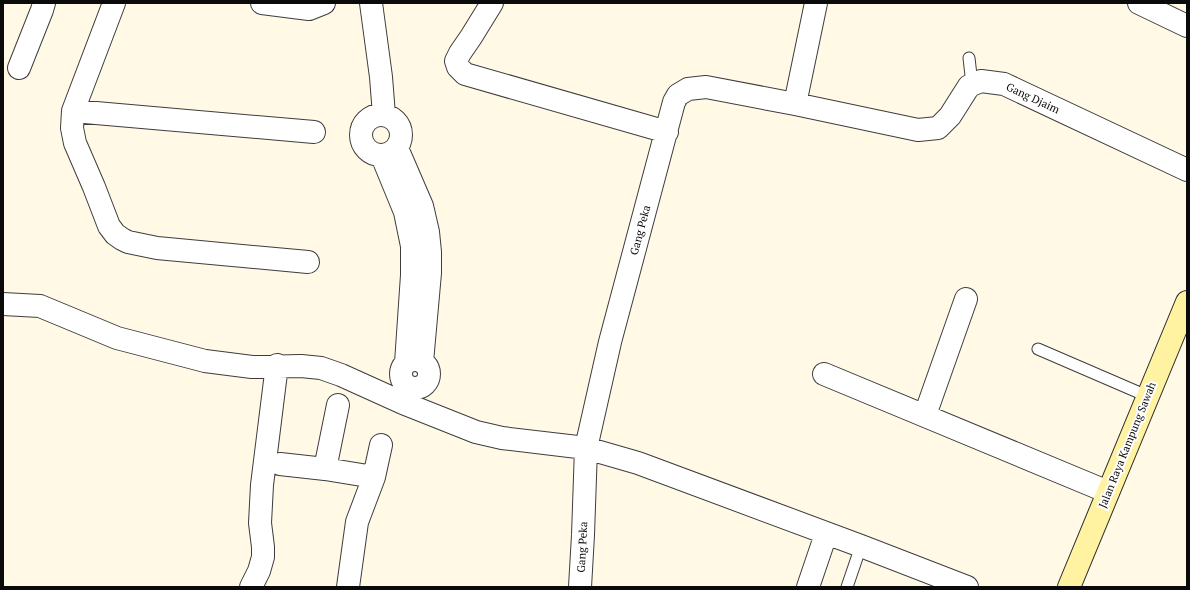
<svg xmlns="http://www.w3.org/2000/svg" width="1190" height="590" font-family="'PT Serif',serif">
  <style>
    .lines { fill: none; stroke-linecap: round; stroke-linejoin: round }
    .lane-casing { stroke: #3d3d3d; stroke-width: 13 }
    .street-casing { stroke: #3d3d3d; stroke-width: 24 }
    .secondary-casing { stroke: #2c2c2c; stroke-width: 24 }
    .lane { stroke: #fff; stroke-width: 11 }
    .street { stroke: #fff; stroke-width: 22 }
    .secondary { stroke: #fff2a1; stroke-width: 22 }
    .labels { text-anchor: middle; stroke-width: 4; stroke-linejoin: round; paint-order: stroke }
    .street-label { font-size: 11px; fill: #0a0a0a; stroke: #fff }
  </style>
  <rect width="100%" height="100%" fill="#fff9e6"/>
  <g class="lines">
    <defs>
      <path id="lane" d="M969,58l3,26
        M1038,349l109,47
        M847,587l14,-41"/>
      <path id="street" d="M114,3l-41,108 -1,17 3,15 19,44 15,39 6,8 7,5 6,3 29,6 151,14
        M262,3l47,6 15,-6
        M371,3l10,74 3,38
        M492,3l-21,34 -11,16 -4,8 2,6 7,7 202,58
        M1139,3l48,23
        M19,68l23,-58 2,-7
        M795,104l21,-101
        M73,111l241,21
        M361 135a20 20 0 1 1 40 0a20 20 0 1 1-40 0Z
        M397,148l25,58 6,26 2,20v21l-8,89
        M382,156l23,56 7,34v29l-6,88
        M3,304l37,2 77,32 88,23 47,6 49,-1 20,2 20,7 62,28 73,29 26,6 84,10 52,15 223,83 106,41
        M401 374a14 14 0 1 1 28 0a14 14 0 1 1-28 0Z
        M824,374l284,118
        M925,415l41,-116
        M280,464l45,5 49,8
        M325,469l13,-64
        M251,587l8,-16 4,-14v-10l-3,-24 2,-38 15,-120
        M348,587l9,-65 17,-45 7,-32
        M580,587l3,-52 3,-87 24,-106 64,-240 4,-7 10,-6 18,-2 89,17 123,26 20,-2 12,-12 19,-30 12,-5 23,3 183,86
        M808,587l18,-53"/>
      <path id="secondary" d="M1069,587l118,-285"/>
    </defs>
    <!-- lane casing -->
    <use href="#lane" class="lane-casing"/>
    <!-- street casing -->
    <use href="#street" class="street-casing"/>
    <!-- secondary casing -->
    <use href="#secondary" class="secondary-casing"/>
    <!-- lane -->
    <use href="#lane" class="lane"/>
    <!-- street -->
    <use href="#street" class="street"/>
    <!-- secondary -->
    <use href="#secondary" class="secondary"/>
  </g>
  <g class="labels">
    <!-- street labels -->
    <g class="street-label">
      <text transform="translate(1033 98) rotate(25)" y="4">Gang Djaim</text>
      <text transform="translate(640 230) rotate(-75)" y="4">Gang Peka</text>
      <text transform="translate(1127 445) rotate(-68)" y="4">Jalan Raya Kampung Sawah</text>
      <text transform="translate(582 547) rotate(-87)" y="4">Gang Peka</text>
    </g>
  </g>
  <!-- border -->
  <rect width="1190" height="590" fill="none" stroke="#0a0a0a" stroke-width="8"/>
</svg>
